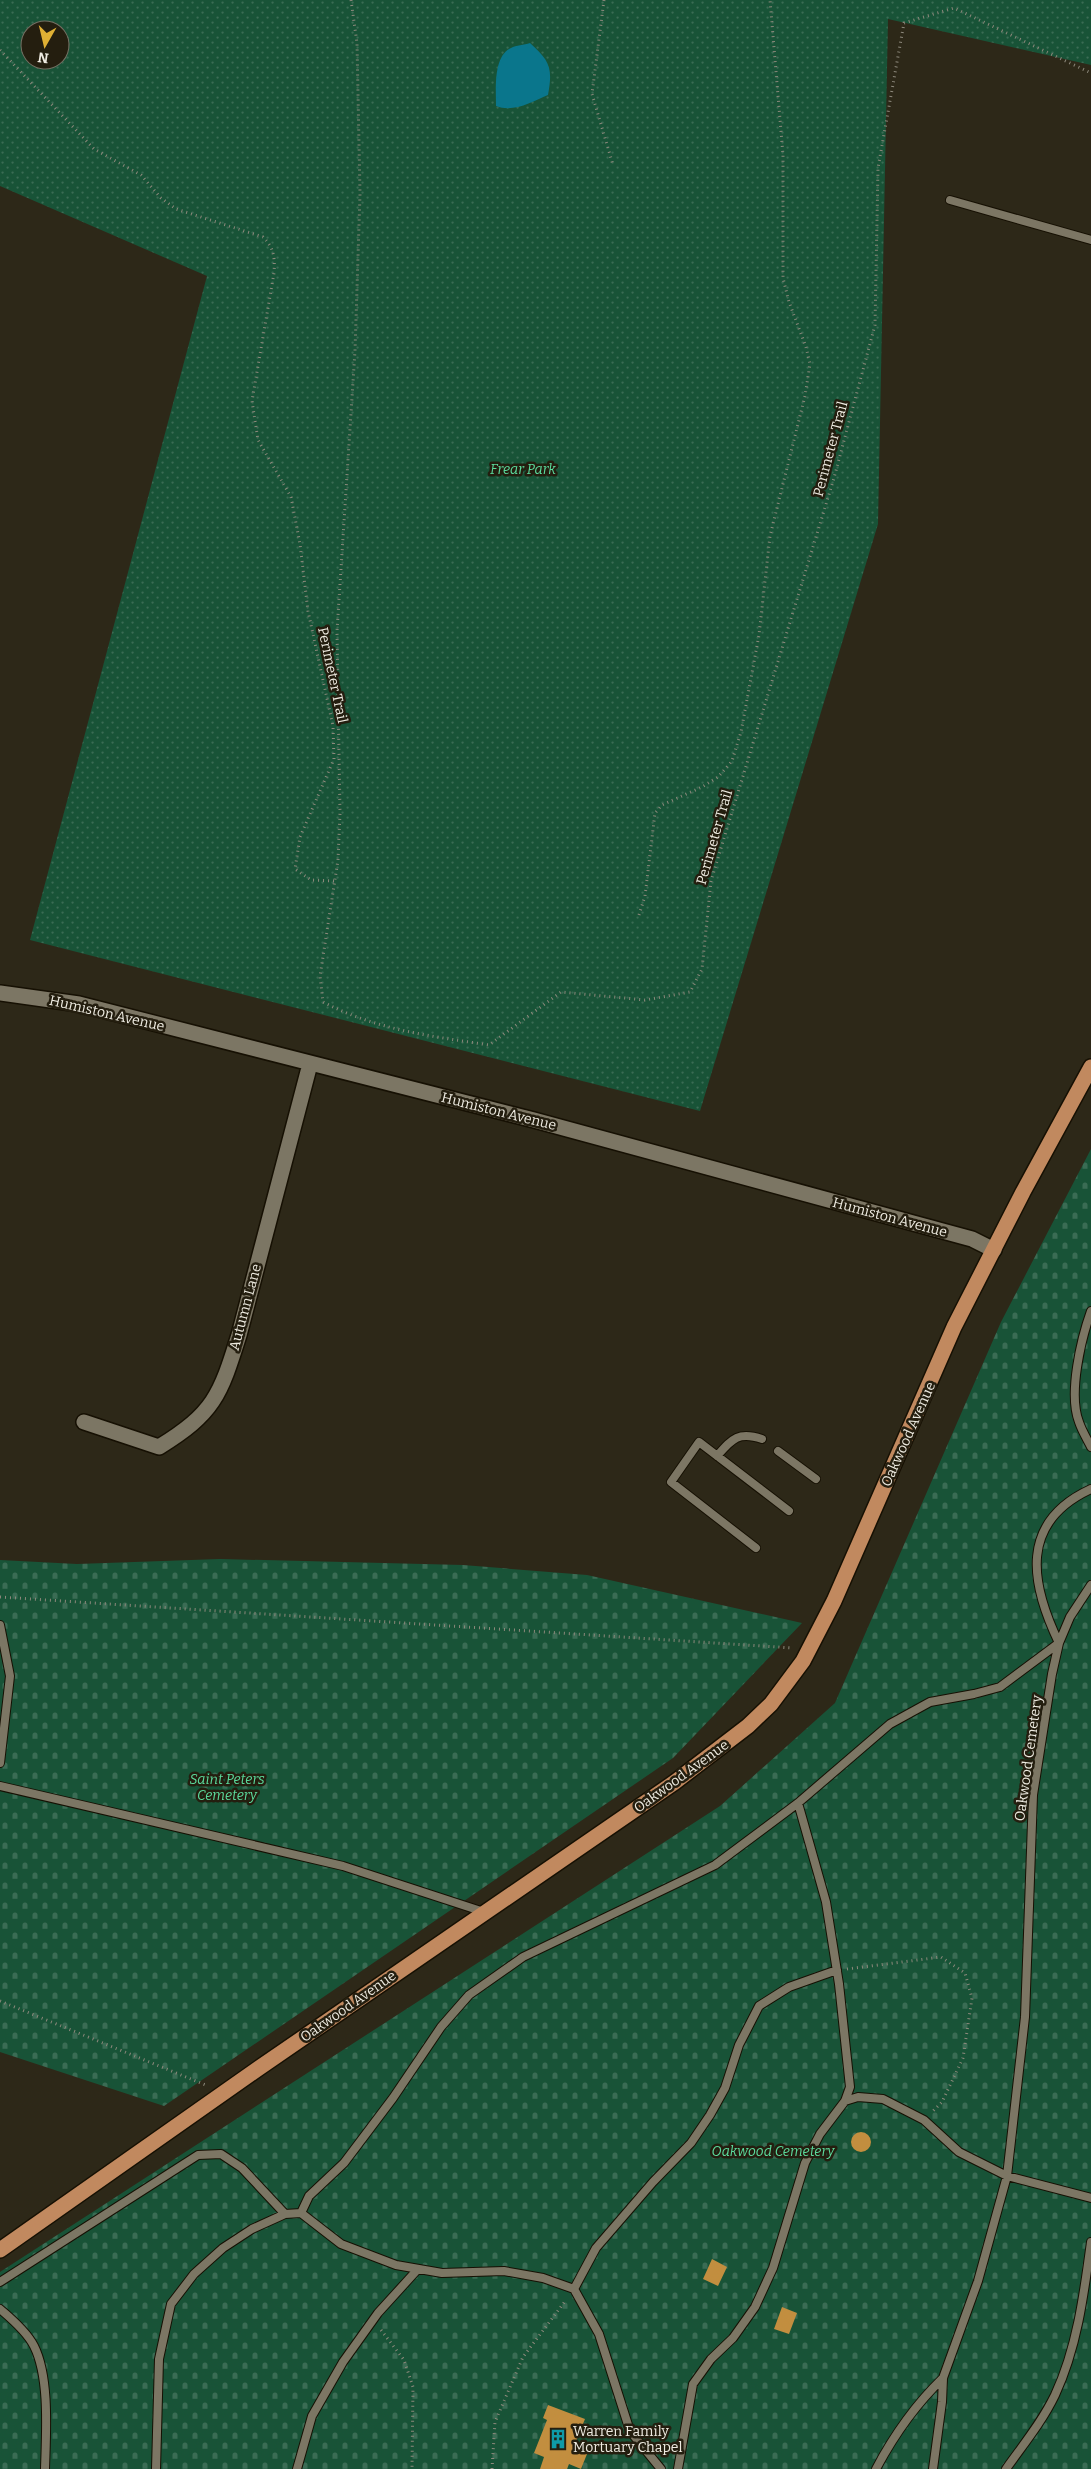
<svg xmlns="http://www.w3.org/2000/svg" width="1091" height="2469" font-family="Bitter,serif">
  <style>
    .cemetery { fill: url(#cemetery-stones) }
    .park { fill: url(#park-dots); fill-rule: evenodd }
    .water { fill: #0a768c }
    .building { fill: #c28e3f }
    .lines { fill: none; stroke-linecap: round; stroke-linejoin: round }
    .lane-casing { stroke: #161003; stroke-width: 10 }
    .street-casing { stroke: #161003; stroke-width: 18 }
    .primary-casing { stroke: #161003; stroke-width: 18 }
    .path { stroke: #8d897c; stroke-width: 3; stroke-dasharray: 1 4; stroke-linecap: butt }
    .lane { stroke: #7c7664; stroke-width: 8 }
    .street { stroke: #7c7664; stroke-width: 15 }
    .primary { stroke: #c1895f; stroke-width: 15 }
    .labels { text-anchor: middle; stroke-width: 5; stroke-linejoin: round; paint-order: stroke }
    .street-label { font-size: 14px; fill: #eeebe1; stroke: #241e0f }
    .park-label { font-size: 14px; font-style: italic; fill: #5bda9c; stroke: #241e0f }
    .poi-label { font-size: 14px; fill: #eeebe1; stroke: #241e0f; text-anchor: start }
  </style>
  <defs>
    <pattern id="cemetery-stones" width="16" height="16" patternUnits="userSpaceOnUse" patternTransform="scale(1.25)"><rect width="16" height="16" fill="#185337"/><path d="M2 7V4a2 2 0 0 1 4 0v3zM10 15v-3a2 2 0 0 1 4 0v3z" fill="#3a6c54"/></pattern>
    <pattern id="park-dots" width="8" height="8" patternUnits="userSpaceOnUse" patternTransform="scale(1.25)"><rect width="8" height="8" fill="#185337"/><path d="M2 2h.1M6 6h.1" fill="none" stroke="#3a6c54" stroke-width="1.8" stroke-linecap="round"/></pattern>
  </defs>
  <rect width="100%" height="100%" fill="#2d2818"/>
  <!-- cemetery -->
  <path class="cemetery" d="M1091,1149v1320h-1091v-197l720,-466 115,-103 166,-381z
    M220,1559l243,6 124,10 215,48 -129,135 -509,348 -164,-54v-492l77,4z"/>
  <!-- park -->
  <path class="park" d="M0,0h1091v65l-203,-46 -10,505 -178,587 -670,-171 177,-664 -207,-90zM30,30h30v30h-30z"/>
  <!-- water -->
  <path class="water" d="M530,43c20,18 23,25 18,52 -16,7 -35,18 -52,11 0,-17 -3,-50 15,-58 5,-3 13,-3 19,-5z"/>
  <!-- building -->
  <path class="building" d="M851 2142a10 10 0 1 1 20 0a10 10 0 1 1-20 0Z
    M712,2259l15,8 -9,19 -15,-7z
    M782,2307l15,6 -8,21 -15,-5z
    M548,2405l37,14 -10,25 14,5 -8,20 -12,-5 -2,5h-27l4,-12 -10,-4 13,-33 -4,-2z"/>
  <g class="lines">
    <defs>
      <path id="lane" d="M950,200l141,40
        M1091,1311c-10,28 -23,83 -12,111 3,9 8,17 12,25
        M778,1451l38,28
        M717,1456c15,-17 21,-25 45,-17
        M756,1548l-85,-66 28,-40 90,69
        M0,1625l10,51 -10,87
        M0,1786l343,80 141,46
        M845,2101l13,-4 25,2 41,21 35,32 48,24 84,22
        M301,2213l8,-17 35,-33 49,-65 48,-71 28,-32 54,-38 192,-92 83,-62 92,-79 40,-22 44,-8 26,-7 59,-44c-29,-60 -40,-121 32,-154
        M0,2282l198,-127 23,-1 21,14 43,46
        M574,2289l22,-41 57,-66 38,-39 19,-28 15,-27 14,-43 20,-39 30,-19 48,-17
        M0,2309c12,10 27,23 34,37 16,32 12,87 11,123
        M156,2469l3,-110 12,-55 23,-30 29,-26 29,-19 33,-15 16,-1 40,31 55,21 46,8 62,-2 39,7 31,11 25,45 31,97 31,38
        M297,2469l15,-53 31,-54 35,-49 40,-44
        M678,2469l15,-85 18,-25 22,-21 22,-31 18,-39 32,-105 15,-29 25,-33 5,-14 -11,-103 -13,-82 -28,-99
        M876,2469c18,-34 39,-64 67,-91
        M933,2469l9,-67 1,-24 35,-97 29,-105 18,-159 8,-222 19,-121 7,-31 11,-26 21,-32
        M1006,2469c17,-24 36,-47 49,-74 22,-47 29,-101 36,-153"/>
      <path id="street" d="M0,993l79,11 455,116 438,119 22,11
        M84,1422l75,25c55,-34 61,-51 80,-112l71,-271"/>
      <path id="primary" d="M0,2250l259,-182 416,-286 73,-56 23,-22 32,-43 31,-60 120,-274 69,-135 68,-125"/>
    </defs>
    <!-- lane casing -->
    <use href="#lane" class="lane-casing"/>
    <!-- street casing -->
    <use href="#street" class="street-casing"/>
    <!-- primary casing -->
    <use href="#primary" class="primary-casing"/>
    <!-- path -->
    <path class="path" d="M351,0l6,43 3,151 -5,157 -18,280 3,182 -2,47 -18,116 3,26c54,28 107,34 166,43l72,-53 84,8 45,-8 12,-23 9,-88 123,-403 41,-153 3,-157 26,-145 50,-15 137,65
      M604,0l-12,94 21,71
      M0,50l94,99 47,26 20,23 15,11 87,28c11,11 12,20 11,36l-22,128 6,39 33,57 9,47 8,67 25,115 1,33 -34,78 -5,32 16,11 24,1
      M639,915l6,-19 10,-83 7,-8 40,-18 16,-10 14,-16 9,-29 18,-97 11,-99 35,-140 5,-32 -4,-17 -17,-45 -6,-24v-123l-13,-155
      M0,1597l793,51
      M847,1969l94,-12 24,16 7,25 -9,60 -21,44 -9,9
      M0,2001l208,85
      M381,2330l23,30 9,27 -1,82
      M492,2469l3,-47 28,-65 43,-57"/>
    <!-- lane -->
    <use href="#lane" class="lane"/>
    <!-- street -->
    <use href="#street" class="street"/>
    <!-- primary -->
    <use href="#primary" class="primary"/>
  </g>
  <!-- icons -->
  <defs>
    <symbol id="building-bare" viewBox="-9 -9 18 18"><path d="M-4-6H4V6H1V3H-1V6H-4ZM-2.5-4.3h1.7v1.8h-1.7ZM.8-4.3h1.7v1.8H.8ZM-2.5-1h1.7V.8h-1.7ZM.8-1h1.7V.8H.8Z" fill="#0f9aa8" stroke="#241e0f" stroke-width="2.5" paint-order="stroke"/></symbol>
  </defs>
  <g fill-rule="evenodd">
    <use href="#building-bare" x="544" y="2425" width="28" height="28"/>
  </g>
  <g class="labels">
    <!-- street labels -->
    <g class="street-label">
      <text transform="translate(830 449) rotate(-75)" y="5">Perimeter Trail</text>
      <text transform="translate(333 675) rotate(78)" y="5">Perimeter Trail</text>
      <text transform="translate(714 837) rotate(-74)" y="5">Perimeter Trail</text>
      <text transform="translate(107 1013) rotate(13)" y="5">Humiston Avenue</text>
      <text transform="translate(499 1111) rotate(14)" y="5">Humiston Avenue</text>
      <text transform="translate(890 1217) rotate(15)" y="5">Humiston Avenue</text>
      <text transform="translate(245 1307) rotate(-75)" y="5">Autumn Lane</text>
      <text transform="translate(908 1434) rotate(-66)" y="5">Oakwood Avenue</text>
      <text transform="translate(1028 1758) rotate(-82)" y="5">Oakwood Cemetery</text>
      <text transform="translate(681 1776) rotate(-36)" y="5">Oakwood Avenue</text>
      <text transform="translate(348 2006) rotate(-35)" y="5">Oakwood Avenue</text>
    </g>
    <!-- park labels -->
    <g class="park-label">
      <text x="523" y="474">Frear Park</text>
      <text x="227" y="1784">Saint Peters<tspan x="227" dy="16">Cemetery</tspan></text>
      <text x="773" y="2156">Oakwood Cemetery</text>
    </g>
    <!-- poi labels -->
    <g class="poi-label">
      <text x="573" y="2436">Warren Family<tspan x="573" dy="16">Mortuary Chapel</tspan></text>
    </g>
  </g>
  <!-- north arrow -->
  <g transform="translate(45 45) rotate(188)"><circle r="24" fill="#241e0f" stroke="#757063"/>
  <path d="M0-4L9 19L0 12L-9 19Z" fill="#dfb034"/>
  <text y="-8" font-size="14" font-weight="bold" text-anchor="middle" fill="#eeebe1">N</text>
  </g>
</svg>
